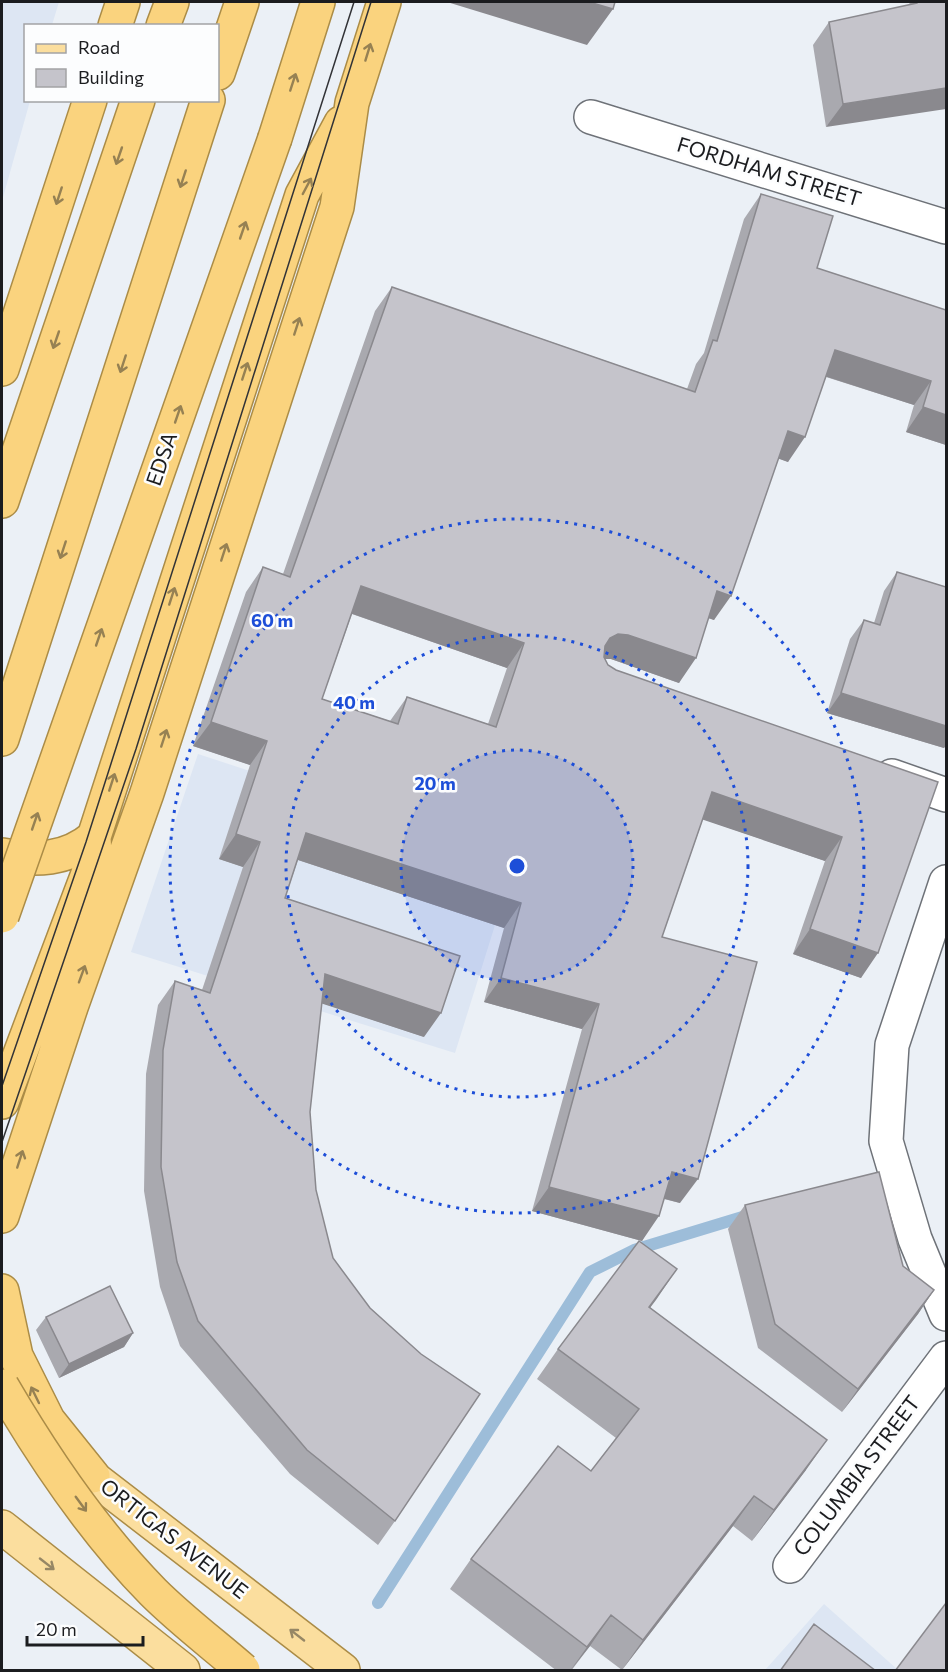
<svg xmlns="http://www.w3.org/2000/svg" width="948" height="1672" font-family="Commissioner,sans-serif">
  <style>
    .built { fill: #dde6f3 }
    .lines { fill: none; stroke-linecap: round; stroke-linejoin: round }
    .stream { stroke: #9dbdd9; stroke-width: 12 }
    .minor-casing { stroke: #6e7278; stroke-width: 36 }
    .primary-casing { stroke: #ab8c47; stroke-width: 36 }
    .trunk-casing { stroke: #ab8c47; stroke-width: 36 }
    .minor { stroke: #fff; stroke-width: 33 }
    .primary { stroke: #fbde9e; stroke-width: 33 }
    .trunk { stroke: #fad37e; stroke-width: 33 }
    .tram { stroke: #323337; stroke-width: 1.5 }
    .trunk-bridge-casing { stroke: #ab8c47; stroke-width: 36; stroke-linecap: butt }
    .trunk-bridge { stroke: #fad37e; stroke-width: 33 }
    .wall { fill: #a9a9af; fill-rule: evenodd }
    .shaded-wall { fill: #8a898e }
    .building { fill: #c5c4cb; stroke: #8a898e; stroke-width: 1.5; fill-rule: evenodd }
    .oneway { stroke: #968153 }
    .oneway2 { stroke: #968765 }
    .ring { fill: none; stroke: #1d4ed8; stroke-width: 3; stroke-dasharray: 3 6 }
    .labels { text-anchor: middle; stroke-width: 5; stroke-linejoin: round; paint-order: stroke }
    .street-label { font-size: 21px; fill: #1b1c1f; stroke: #fcfdfe }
    .centre { fill: #1d4ed8; stroke: #fcfdfe; stroke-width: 3 }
    .ring-label { font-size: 18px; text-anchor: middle; font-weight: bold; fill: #1d4ed8; stroke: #fcfdfe; stroke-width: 5; stroke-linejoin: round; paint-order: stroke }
  </style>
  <rect width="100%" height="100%" fill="#ebf0f6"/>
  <!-- built -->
  <path class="built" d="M2,2h57l-7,23 -26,1v74l4,1 -28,100z
    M198,754l318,104 -61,195 -324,-101z
    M824,1604l74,66h-133z"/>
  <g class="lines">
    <!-- stream -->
    <path class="stream" d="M378,1603l212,-331 44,-22 115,-35"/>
    <defs>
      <path id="minor" d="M591,117l355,110
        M892,776l54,19
        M946,882l-54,163 -6,96 29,98 31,75
        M790,1566l156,-208"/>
      <path id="primary" d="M69,1459l274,211
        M2,1527l181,143"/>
      <path id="trunk" d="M115,26l8,-24
        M163,26l9,-24
        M218,73l24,-71
        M275,138l43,-136
        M2,369l88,-269
        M2,501l136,-401
        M2,739l206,-639
        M2,855c34,6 65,5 92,-18
        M2,1102l93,-247 -1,-18 208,-642 39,-72
        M2,1216l69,-209 76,-214 190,-586 15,-104 32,-101
        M2,1291l14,65 32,64 45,56"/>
    </defs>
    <!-- minor casing -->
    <use href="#minor" class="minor-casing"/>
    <!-- primary casing -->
    <use href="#primary" class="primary-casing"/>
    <!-- trunk casing -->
    <use href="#trunk" class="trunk-casing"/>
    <!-- minor -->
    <use href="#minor" class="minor"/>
    <!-- primary -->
    <use href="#primary" class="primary"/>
    <!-- trunk -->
    <use href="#trunk" class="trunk"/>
    <!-- tram -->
    <path class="tram" d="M2,1086l84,-244 268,-840
      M2,1142l134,-393 235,-747"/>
    <defs>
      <path id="trunk-bridge" d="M2,916l273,-778
        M2,1386c42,72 92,146 151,206 28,28 60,52 90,78"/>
    </defs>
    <!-- trunk-bridge casing -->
    <use href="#trunk-bridge" class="trunk-bridge-casing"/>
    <!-- trunk-bridge -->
    <use href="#trunk-bridge" class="trunk-bridge"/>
  </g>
  <!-- wall -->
  <path class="wall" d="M910,2h36l-120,125 -13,-82 16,-23 80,-17z
    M761,194l56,74 129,42v135l-40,-13 8,-27 -88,-28 -38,85 -10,-4 -64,162 -6,-2 -29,65 -68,-24h-6l3,6 8,5 322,112 -77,196 -68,-24 32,-93 -122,-42 -41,118 18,266 -16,-4 -22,42 -110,-30 50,-182 -98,-27 20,-74 -206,-68 -13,38 139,139 -102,-34 -12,109 6,78 79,331 -17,24 -88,-71 -110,-128 -20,-59 -16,-96 2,-117 12,-69 17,-24 27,9 41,-123 -24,-8 31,-94 -57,-19 53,-154 17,-25 20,7 92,-263 17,-24 295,102 9,-25 8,-11 40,-134zM352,614l155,54 -19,56 -81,-27 -17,24 -68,-22z
    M897,572l49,15v158l-2,3 -117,-35 23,-74 14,-19 10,3 10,-32z
    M745,1205l158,61 31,24 -16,24 -76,98 -84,-64 -30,-119z
    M650,1307l156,163 -54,71 -19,-15 -111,144 -32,-24 -19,25h-14l-107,-82 21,-30 120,-88 25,-33 -79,-59 21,-30z
    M46,1317l87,16 -9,14 -65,31 -23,-48z"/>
  <!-- shaded-wall -->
  <path class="shaded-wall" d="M447,2h142l24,7 -26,36z
    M946,88v21l-120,18 17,-23z
    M835,350l96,31 -17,24 -96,-31z
    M923,407l23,8v30l-40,-13z
    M788,431l17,6 -17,25 -17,-6z
    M361,586l163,57 -17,25 -163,-57z
    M717,591l14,5 -17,24 -14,-5z
    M618,634l10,1 68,23 -17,25 -68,-24h-10l-8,4 17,-25z
    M841,693l105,33v19l-2,3 -117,-35z
    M211,722l56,19 -17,24 -57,-19z
    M712,792l130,45 -17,24 -130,-44z
    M306,833l215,70 -17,25 -215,-71z
    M236,834l24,8 -17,25 -24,-8z
    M810,929l68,24 -17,25 -68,-24z
    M325,974l116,39 -17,24 -116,-38z
    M501,978l98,26 -17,25 -98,-27z
    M672,1172l26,7 -18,24 -26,-7z
    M549,1187l110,29 -17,25 -110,-30z
    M677,1269l-21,31 -28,37 21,-30z
    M934,1290l-16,24 -76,98 16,-23z
    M133,1333l-9,14 -65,31 10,-14z
    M827,1440l-21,30 -54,71 22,-31z
    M754,1496l-21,30 -111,144 21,-30z
    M611,1615l-21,31 -20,25 17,-24z"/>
  <!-- building -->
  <path class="building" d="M589,2h26l-2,7z
    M918,2h28v86l-103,16 -14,-82 88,-19z
    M761,194l72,22 -16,52 129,42v105l-23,-8 8,-26 -96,-31 -30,87 -17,-6 -57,165 -14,-5 -21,67 -68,-23 -10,-1 -8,4 -5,8 -1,11 4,8 8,5 322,112 -60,171 -68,-24 32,-92 -130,-45 -50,145 95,25 -59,217 -26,-7 -13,44 -110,-29 50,-183 -98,-26 20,-75 -215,-70 -21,65 175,58 -19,57 -116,-39 -15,138 6,78 17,68 37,50 51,46 59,40 -85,127 -88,-71 -109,-129 -21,-59 -16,-95 2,-117 12,-69 35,12 50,-151 -24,-8 31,-93 -56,-19 52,-155 27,10 102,-290 303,105 18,-52 4,1zM361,586l163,57 -28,84 -89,-30 -9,27 -76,-25z
    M897,572l49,15v139l-105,-33 23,-73 16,5z
    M879,1172l24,94 31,24 -76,99 -83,-65 -30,-119z
    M639,1241l38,28 -28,38 178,133 -53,70 -20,-14 -111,144 -32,-25 -24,32 -116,-88 87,-113 33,25 48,-62 -81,-60z
    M110,1286l23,47 -64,31 -23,-47z
    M946,1603v68h-51z
    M814,1624l62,47h-96z"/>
  <!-- one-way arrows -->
  <defs><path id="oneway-shaft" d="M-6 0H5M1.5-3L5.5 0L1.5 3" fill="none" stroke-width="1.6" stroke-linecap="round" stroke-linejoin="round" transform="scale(1.5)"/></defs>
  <g class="oneway">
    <use href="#oneway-shaft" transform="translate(368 52) rotate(-73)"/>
    <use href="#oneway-shaft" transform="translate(293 82) rotate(-72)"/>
    <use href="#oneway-shaft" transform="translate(119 156) rotate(109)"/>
    <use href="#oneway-shaft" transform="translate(183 179) rotate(108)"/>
    <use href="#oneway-shaft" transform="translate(307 186) rotate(-62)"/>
    <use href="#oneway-shaft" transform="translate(59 196) rotate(108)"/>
    <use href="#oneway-shaft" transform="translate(243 230) rotate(-71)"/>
    <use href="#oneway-shaft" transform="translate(297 326) rotate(-72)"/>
    <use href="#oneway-shaft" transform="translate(56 340) rotate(109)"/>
    <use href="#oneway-shaft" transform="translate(123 364) rotate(108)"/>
    <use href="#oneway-shaft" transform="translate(245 371) rotate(-72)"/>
    <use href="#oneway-shaft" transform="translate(178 414) rotate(-71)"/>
    <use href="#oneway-shaft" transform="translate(63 550) rotate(108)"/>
    <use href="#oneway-shaft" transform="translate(224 552) rotate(-72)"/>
    <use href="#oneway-shaft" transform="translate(172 596) rotate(-72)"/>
    <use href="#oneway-shaft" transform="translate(99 637) rotate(-71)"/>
    <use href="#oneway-shaft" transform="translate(164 738) rotate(-72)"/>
    <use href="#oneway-shaft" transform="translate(112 782) rotate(-72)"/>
    <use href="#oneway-shaft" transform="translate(35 821) rotate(-71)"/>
    <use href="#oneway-shaft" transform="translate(82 974) rotate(-70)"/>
    <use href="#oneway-shaft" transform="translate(20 1159) rotate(-72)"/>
    <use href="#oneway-shaft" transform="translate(35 1395) rotate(-116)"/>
    <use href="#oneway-shaft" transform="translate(81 1504) rotate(54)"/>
  </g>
  <g class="oneway2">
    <use href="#oneway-shaft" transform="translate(47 1564) rotate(38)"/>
    <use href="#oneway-shaft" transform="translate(297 1635) rotate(-142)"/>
  </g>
  <!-- distance rings -->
  <circle cx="517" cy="866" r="116" fill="#1d4ed8" fill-opacity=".12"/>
  <g class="ring">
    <circle cx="517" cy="866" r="116"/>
    <circle cx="517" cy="866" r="231"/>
    <circle cx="517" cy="866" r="347"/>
  </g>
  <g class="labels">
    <!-- street labels -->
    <g class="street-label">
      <text transform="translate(769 172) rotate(17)" y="7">FORDHAM STREET</text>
      <text transform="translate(162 459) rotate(-71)" y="7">EDSA</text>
      <text transform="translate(857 1476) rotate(-53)" y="7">COLUMBIA STREET</text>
      <text transform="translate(174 1539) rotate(38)" y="7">ORTIGAS AVENUE</text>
    </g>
  </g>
  <circle cx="517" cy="866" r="9" class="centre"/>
  <g class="ring-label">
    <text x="272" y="627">60 m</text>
    <text x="354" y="709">40 m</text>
    <text x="435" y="790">20 m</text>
  </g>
  <!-- border -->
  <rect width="948" height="1672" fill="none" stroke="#1b1c1f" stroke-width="6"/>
  <!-- legend -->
  <rect x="24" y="24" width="195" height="78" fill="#fcfdfe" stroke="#a2a3a5" stroke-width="1.5"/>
  <rect x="36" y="44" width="30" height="9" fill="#fbde9e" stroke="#a2a3a5" stroke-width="1.5"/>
  <text x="78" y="54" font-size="18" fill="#1b1c1f">Road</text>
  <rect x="36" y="69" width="30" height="18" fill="#c5c4cb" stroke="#a2a3a5" stroke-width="1.5"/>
  <text x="78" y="84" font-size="18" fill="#1b1c1f">Building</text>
  <!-- scale -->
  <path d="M27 1636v9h116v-9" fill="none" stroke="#1b1c1f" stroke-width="3"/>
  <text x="36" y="1636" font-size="18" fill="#1b1c1f" stroke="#fcfdfe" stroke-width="4.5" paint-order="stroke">20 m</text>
</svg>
